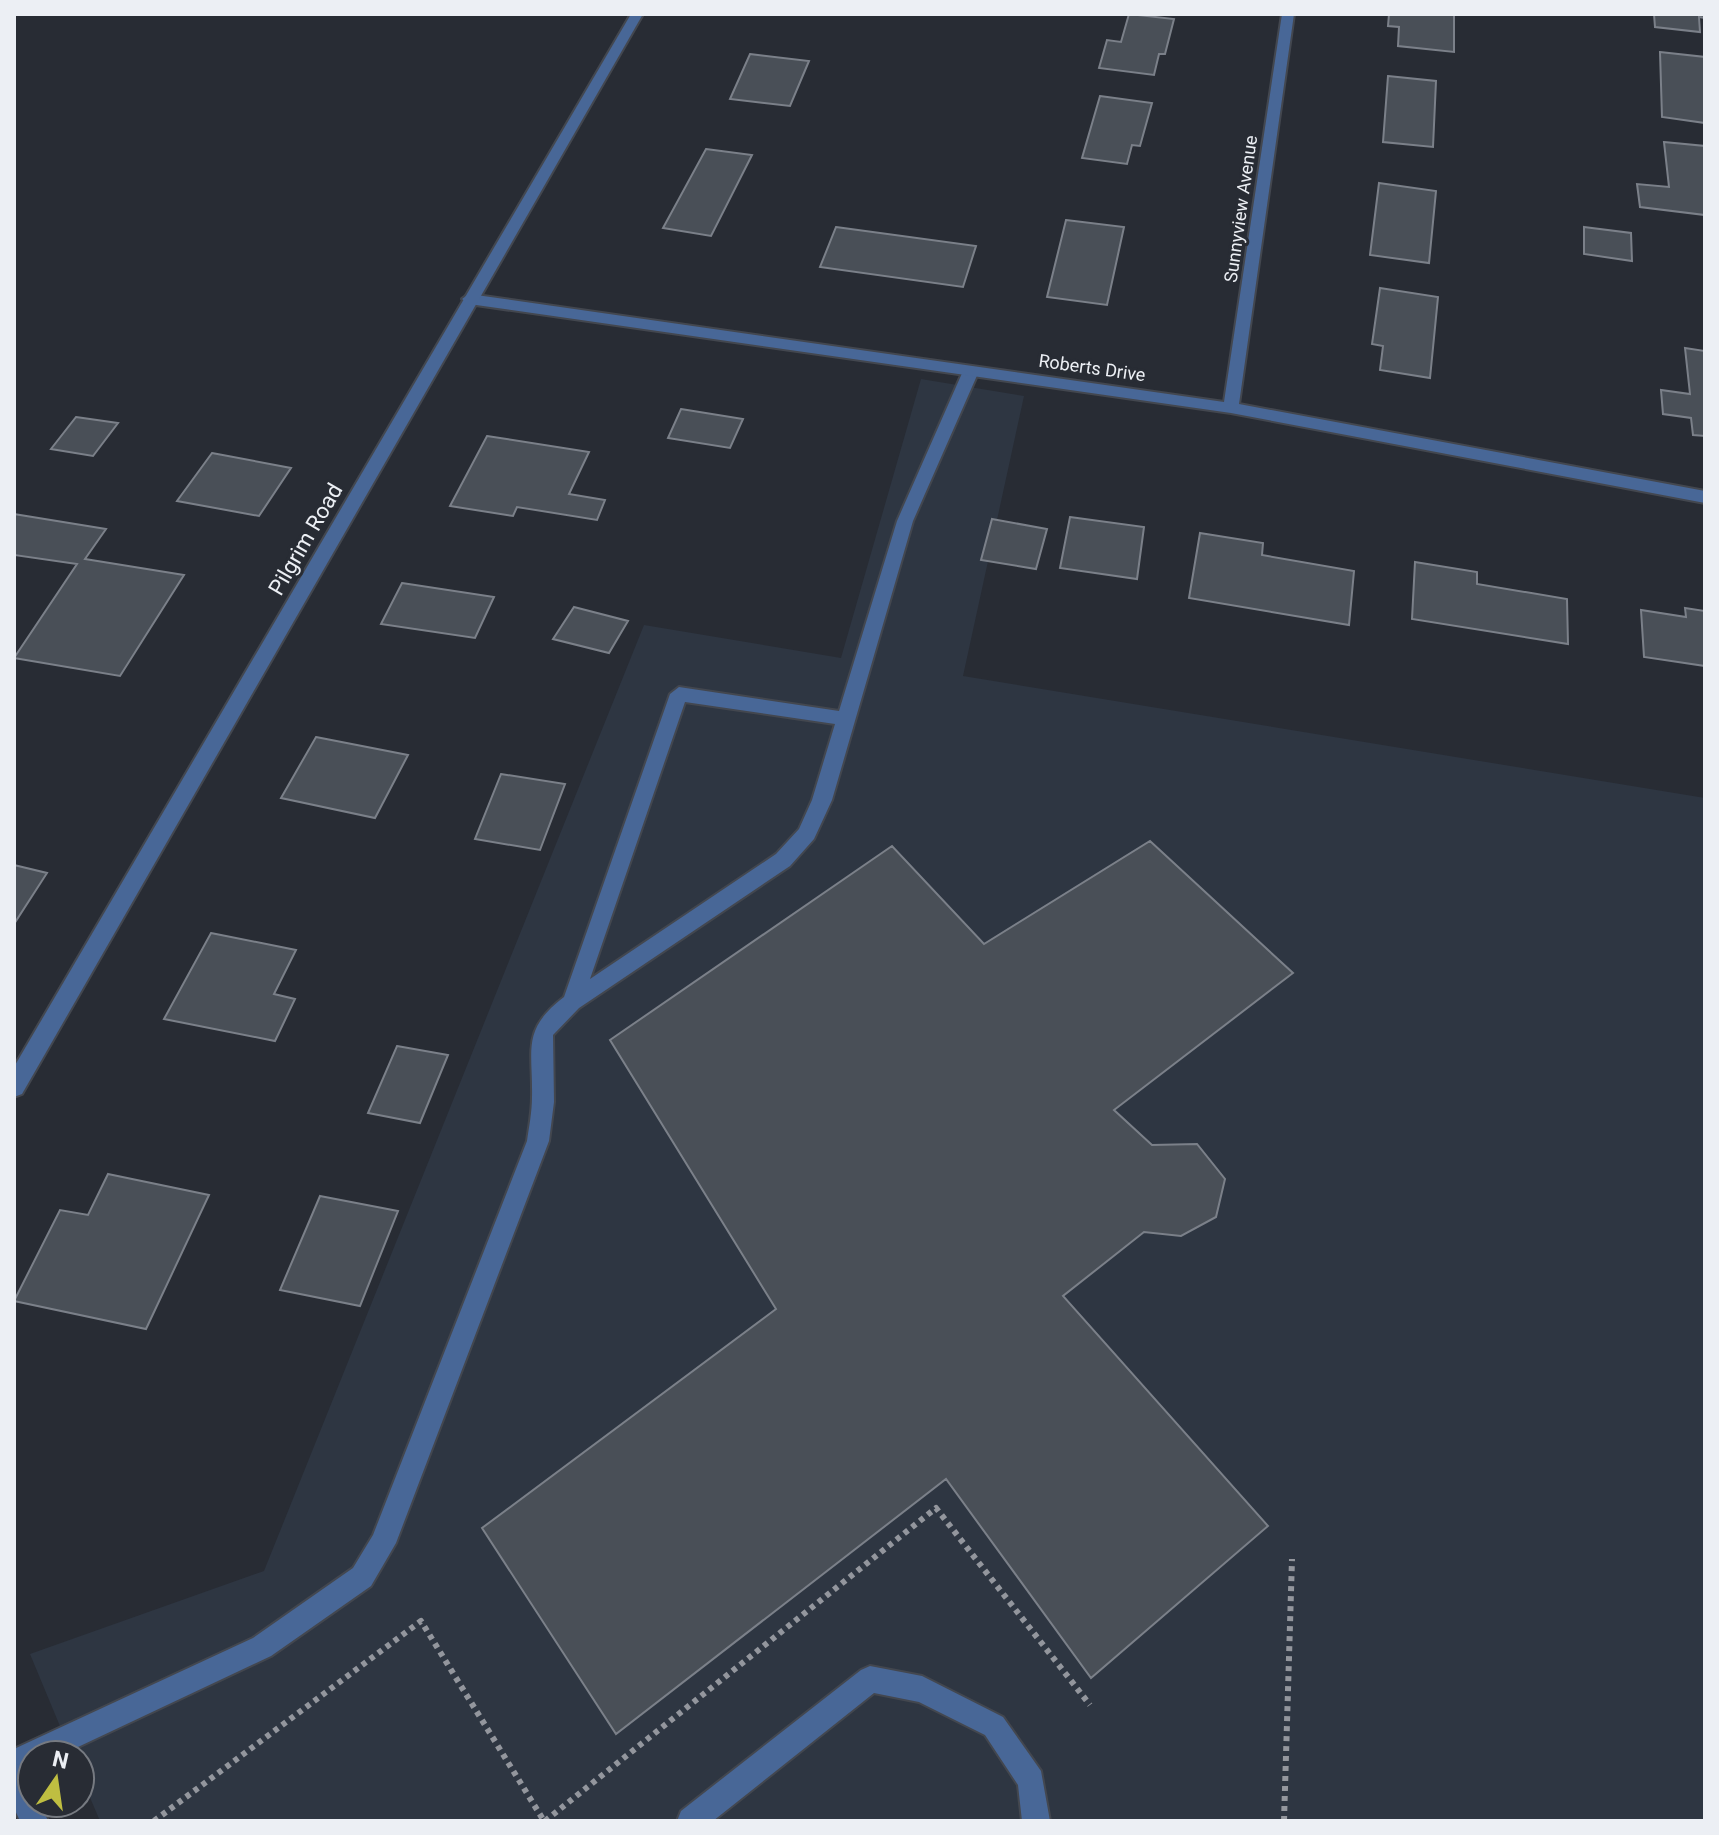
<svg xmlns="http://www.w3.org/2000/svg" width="1719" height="1835" font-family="Roboto,sans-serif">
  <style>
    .built { fill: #2e3642 }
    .building { fill: #494f57; stroke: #7b8089; stroke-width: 2 }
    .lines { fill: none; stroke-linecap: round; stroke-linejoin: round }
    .service-casing { stroke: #43474f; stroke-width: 4 }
    .minor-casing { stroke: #43474f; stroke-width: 4 }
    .tertiary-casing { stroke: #43474f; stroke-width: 4 }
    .path { stroke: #93969d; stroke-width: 6; stroke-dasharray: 5 5; stroke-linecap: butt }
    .service { fill: #486797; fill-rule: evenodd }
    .minor { fill: #486797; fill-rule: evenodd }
    .tertiary { fill: #486797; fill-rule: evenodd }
    .labels { text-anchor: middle; stroke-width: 6; stroke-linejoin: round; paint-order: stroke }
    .far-street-label { font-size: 18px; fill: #eceff4; stroke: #282c34 }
    .street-label { font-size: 22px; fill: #eceff4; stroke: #282c34 }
  </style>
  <rect width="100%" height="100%" fill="#282c34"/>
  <!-- built -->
  <path class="built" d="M921,379l103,17 -61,280 742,122v1023h-1605l-20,-47v-19h-8l-42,-101 234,-83 380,-946 197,33z"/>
  <!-- building -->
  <path class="building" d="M1129,14l45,5 -9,35h-6l-5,21 -55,-7 8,-28 14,2z
    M1389,14h65v38l-56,-6 1,-19 -11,-1z
    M1654,14h51v4l-6,-1 1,15 -45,-5z
    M1660,52l45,5v66l-43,-6z
    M750,54l59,7 -19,45 -60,-7z
    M1388,76l48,5 -3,66 -50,-5z
    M1100,96l52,7 -12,43 -8,-1 -5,19 -45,-6z
    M1664,142l41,4v69l-65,-8 -3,-23 32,3z
    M706,149l46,6 -41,81 -48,-8z
    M1379,183l57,8 -7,72 -59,-8z
    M1066,220l58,7 -17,78 -60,-8z
    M836,227l140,19 -13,41 -143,-20z
    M1584,227l47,6 1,28 -48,-7z
    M1380,288l58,9 -8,81 -50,-8 3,-24 -11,-2z
    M1685,348l20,3v85l-12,-1 -2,-17 -28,-4 -2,-24 29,4z
    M681,409l62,10 -13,29 -62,-10z
    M76,417l42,6 -25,33 -42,-7z
    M487,436l102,16 -20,42 36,6 -8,20 -80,-13 -4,9 -63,-10z
    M212,453l79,15 -32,48 -82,-15z
    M14,514l92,15 -21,30 99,16 -64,101 -106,-18 63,-94 -63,-9z
    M1070,517l74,10 -7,52 -77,-11z
    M992,519l55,10 -11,40 -55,-9z
    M1200,533l63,10 -1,12 92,16 -5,54 -160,-27z
    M1415,562l62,10v12l90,15 1,45 -156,-25z
    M402,583l92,14 -19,41 -94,-14z
    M574,607l54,14 -19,32 -56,-14z
    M1685,608l20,3v55l-61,-9 -3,-47 45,7z
    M316,737l92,18 -33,63 -94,-20z
    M501,774l64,10 -25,66 -65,-11z
    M1150,841l143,132 -179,137 38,35 45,-1 28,35 -9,38 -35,19 -37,-4 -81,64 205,230 -177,152 -145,-199 -330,255 -134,-206 294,-219 -166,-269 282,-194 92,98z
    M14,865l33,8 -33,51z
    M211,933l85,17 -22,44 21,5 -20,42 -111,-22z
    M397,1046l51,9 -28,68 -52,-10z
    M108,1174l101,21 -63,134 -132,-28 46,-91 28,5z
    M320,1196l78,15 -38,95 -80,-16z"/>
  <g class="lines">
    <defs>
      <path id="service" d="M971,366l8,5 -66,150 -81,279 -18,39 -24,27 -211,142 -26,27 1,67 -5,39 -153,402 -25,43 -100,70 -210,99h-29v14l-18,8v-28l239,-111 100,-70 20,-33 154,-394c2,-14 5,-29 5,-44 1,-48 -11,-67 32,-100l106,-303 9,-7 160,24 58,-190 66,-150zM685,702l150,22 -23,76 -13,29 -23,25 -186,125z
        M870,1666l52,10 81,41 38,54 9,50h-28l-4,-36 -33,-50 -66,-33 -45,-9 -161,128h-36l4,-10 180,-141z"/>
      <path id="minor" d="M1282,14h12l-55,390 466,87v12l-474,-90 -762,-109 -7,-5 7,-5 755,108z
        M14,1763l10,4 8,19v17h8l8,18h-28l-6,-13z"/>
      <path id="tertiary" d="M631,14h12l-621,1080 -8,3v-30z"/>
    </defs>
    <!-- service casing -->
    <use href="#service" class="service-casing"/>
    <!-- minor casing -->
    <use href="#minor" class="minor-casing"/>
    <!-- tertiary casing -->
    <use href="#tertiary" class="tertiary-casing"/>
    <!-- path -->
    <path class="path" d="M154,1821l267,-200 123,200
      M545,1821l391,-313 154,197
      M1284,1821l8,-262"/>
    <!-- service -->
    <use href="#service" class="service"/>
    <!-- minor -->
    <use href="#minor" class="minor"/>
    <!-- tertiary -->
    <use href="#tertiary" class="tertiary"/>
  </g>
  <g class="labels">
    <!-- far-street labels -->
    <g class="far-street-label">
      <text transform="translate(1241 209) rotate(-82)" y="6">Sunnyview Avenue</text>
      <text transform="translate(1092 368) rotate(8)" y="6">Roberts Drive</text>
    </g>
    <!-- street labels -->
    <g class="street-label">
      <text transform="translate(305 539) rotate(-60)" y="8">Pilgrim Road</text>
    </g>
  </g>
  <!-- border -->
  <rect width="1719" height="1835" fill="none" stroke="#eceff4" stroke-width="32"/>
  <!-- north arrow -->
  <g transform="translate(56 1779) rotate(13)"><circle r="38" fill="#282c34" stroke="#767a81" stroke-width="2"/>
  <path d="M0-6L14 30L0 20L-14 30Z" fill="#bfbe41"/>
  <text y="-12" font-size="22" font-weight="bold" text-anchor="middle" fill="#eceff4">N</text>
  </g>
</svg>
